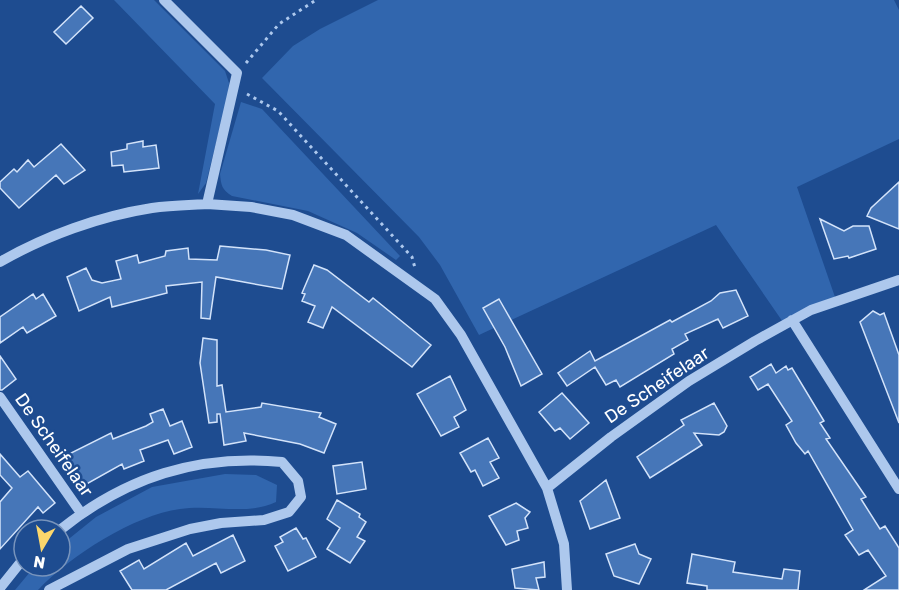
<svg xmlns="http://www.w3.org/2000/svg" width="899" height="590" font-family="Rubik,sans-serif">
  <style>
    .green { fill: #3166ae }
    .building { fill: #4676b8; stroke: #d3e3fa; stroke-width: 1.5 }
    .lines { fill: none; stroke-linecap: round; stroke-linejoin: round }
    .path { stroke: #adc8ed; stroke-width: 3; stroke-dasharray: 3 4.5; stroke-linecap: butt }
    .minor { stroke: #adc8ed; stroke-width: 10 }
    .labels { text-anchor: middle; stroke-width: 5; stroke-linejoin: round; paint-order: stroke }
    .street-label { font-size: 18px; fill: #fff; stroke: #1e4c90 }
  </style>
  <rect width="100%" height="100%" fill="#1e4c90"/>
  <!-- green -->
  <path class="green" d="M114,0h40l71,71 4,12 -1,12 -22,88 -8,11 17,-90z
    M378,0h516l5,10v129l-102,48 39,113 -51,25 -69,-100 -237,110 -39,-70 -21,-28 -157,-159 31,-32 27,-17z
    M241,102l21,7 138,147 -4,4 -39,-27 -49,-22 -76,-15c-10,-6 -11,-11 -12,-22z
    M225,474l31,1 21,10 -1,17c-30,14 -64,2 -96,7 -46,6 -110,47 -142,81h-23l20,-24h25v-20l36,-29 56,-30z"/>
  <!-- building -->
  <path class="building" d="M81,6l12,12 -27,26 -12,-12z
    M143,141v6l13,-2 3,23 -35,4 -1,-7 -11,1 -1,-14 16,-3v-5z
    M61,144l24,26 -21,14 -8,-9 -37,33 -19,-20v-6l14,-13 3,3 11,-12 6,7z
    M899,182v47l-32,-13 4,-8z
    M820,219l24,12 9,-5h16l7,23 -27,9 -1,-2 -14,3z
    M220,246l46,4 24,5 -8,34 -66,-12 -6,42 -9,-1 1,-36 -36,4 1,7 -55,14 -2,-10 -31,14 -12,-34 19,-9 6,12 10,3 19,-4 -5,-18 21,-6 2,8 26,-7 1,-5 22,-3 1,11 28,1z
    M314,265l13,5 42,32 4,-4 58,47 -19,22 -80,-60 -9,21 -15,-6 7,-16 -13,-5 3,-7 -3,-1z
    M736,290l12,26 -25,12 -5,-9 -33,15 3,6 -16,9 2,5 -54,33 -4,-7 -10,5 -11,-18 -28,19 -9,-13 32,-22 5,10 75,-41 2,2 39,-21 9,-8z
    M33,294l3,5 7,-5 13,22 -29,17 -4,-6 -23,16v-26z
    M499,299l43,75 -21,12 -16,-39 -22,-39z
    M873,311l7,4 4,-2 15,42v68l-39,-101z
    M203,338l14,2v46l5,-1 4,27 35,-5 1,-4 59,10 -2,4 17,7 -12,29 -24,-9 -56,-11 2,8 -22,4 -4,-31h-3v8l-8,1 -9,-60z
    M0,356l16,23 -14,11h-2z
    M771,364l5,9 10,-7 2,4 4,-2 32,53 -4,2 10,15 -4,1 40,58 -5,2 19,30 5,-3 14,22v42h-35l22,-14 -18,-26 -9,5 -14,-20 8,-5 -45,-79 -3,3 -9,-11 -10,-18 6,-4 -24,-37 -10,6 -8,-13z
    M450,376l16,34 -12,7 5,10 -18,9 -24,-42z
    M562,393l27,30 -19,16 -10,-11 -5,3 -16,-19z
    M714,403l13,23 -3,6 -5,3 -25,-2 8,12 -52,33 -13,-21 47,-32 -3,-5z
    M163,409l7,17 12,-5 10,26 -18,7 -6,-14 -28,10 4,11 -20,8 -2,-5 -39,22 -18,-30 46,-23 2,6 33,-13 7,-4 -3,-8z
    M488,438l11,20 -9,4 9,16 -16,8 -8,-16 -4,2 -11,-19z
    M0,454l20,23 8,-6 27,32 -12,10 -5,-6 -38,42v-47l12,-14 -12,-13z
    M362,462l4,27 -29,5 -4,-28z
    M606,480l14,38 -30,11 -10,-28z
    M337,500l23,14 -1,3 7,5 -9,15 8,4 -15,22 -23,-14 13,-21 -13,-9z
    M516,503l14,9 -5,6 3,10 -11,3 2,9 -13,5 -17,-29z
    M296,528l7,11 3,-1 10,19 -28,14 -13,-25 8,-4 -3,-5z
    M233,535l12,26 -24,12 -5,-10 -50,27h-34l-12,-19 19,-11 5,9 42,-26 7,13z
    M635,544l4,10 12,5 -12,25 -25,-8 -8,-22z
    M692,554l43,8 -2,10 49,7 2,-10 16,2 -2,19h-91v-4l-20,-3z
    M544,562l1,15 -9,1 3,12 -24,-2 -3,-19z"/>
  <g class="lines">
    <!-- path -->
    <path class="path" d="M246,63l33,-39 37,-24
      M247,94l31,17 134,146 3,11"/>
    <!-- minor -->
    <path class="minor" d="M164,0l73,73 -30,131 44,3 42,8 53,20 89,64 26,36 86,153 17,56 3,46
      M0,262c45,-26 100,-46 152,-54 18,-3 37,-3 55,-4
      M792,320l107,169
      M0,397l81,116
      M547,488l64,-51 78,-56 66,-40 56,-31 88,-30
      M0,588l24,-30
      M49,590l79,-41 62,-20 31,-6 43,-3 25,-8 12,-15 -3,-16 -16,-19c-84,-8 -156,15 -222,68"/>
  </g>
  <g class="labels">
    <!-- street labels -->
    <g class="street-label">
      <text transform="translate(657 385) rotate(-34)" y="6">De Scheifelaar</text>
      <text transform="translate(54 445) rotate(55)" y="6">De Scheifelaar</text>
    </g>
  </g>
  <!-- north arrow -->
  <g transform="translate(42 548) rotate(190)"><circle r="28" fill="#1e4c90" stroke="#7894bc" stroke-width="1.5"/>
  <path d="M0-4.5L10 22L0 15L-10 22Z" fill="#fcd76c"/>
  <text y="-9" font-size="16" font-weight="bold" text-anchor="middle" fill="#ffffff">N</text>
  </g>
</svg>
